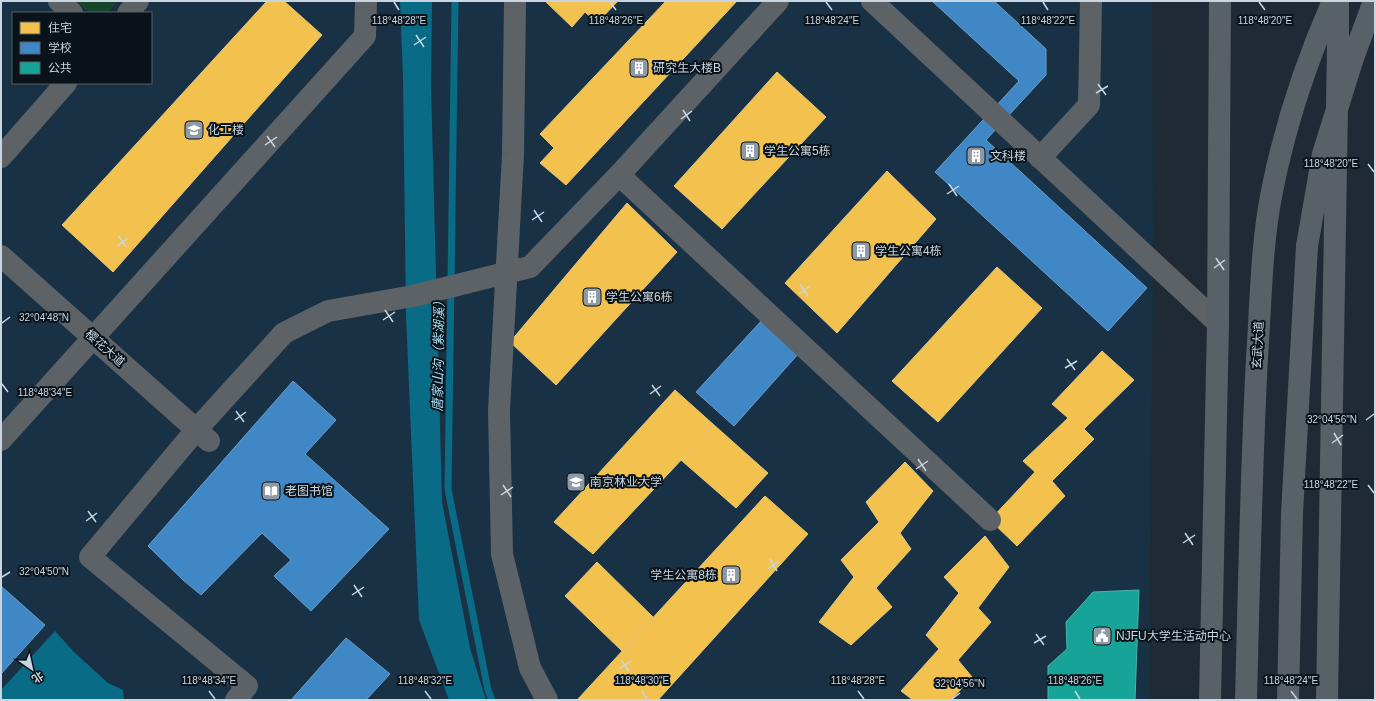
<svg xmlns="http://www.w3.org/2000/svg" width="1376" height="701" font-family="Helvetica,'Noto Sans SC',sans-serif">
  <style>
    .built { fill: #183144; fill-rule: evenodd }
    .green { fill: #16472d }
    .water { fill: #0a6b86 }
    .homes { fill: #f2c14e; stroke: #e6c77a }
    .schools { fill: #3f88c5; stroke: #689fcd }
    .public { fill: #17a398; stroke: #4cb2ae }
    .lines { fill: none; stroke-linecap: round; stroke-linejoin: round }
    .stream { stroke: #0a6b86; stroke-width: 7 }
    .minor { stroke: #5d6267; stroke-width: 22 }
    .highway { stroke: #586068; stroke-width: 22 }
    .highway-bridge { stroke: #586068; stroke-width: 22 }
    .ticks { fill: none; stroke: #c9d6e1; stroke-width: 1.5 }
    .labels { text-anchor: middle; stroke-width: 4; stroke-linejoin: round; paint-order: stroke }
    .poi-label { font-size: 12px; fill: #c9d6e1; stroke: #0a131a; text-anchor: start }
    .street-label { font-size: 12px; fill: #c9d6e1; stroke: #0a131a }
    .water-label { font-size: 13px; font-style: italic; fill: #abdef2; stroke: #0a131a }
    .ticks-label { font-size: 10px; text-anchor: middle; fill: #c9d6e1; stroke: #0a131a; stroke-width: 4; stroke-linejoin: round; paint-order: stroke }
  </style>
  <rect width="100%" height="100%" fill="#1f2a34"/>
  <!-- built -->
  <path class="built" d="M1,1h1151l1,262 -4,437h-1148zM13,13h138v70h-138z"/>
  <!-- green -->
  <path class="green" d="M75,1h43l-10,12h-18z"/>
  <!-- water -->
  <path class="water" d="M400,1h32l-1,85 11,416 28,146 16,52h-37l-30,-80 -13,-304 -3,-239z
    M55,631l19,21 34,31 15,7 1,10h-123v-10z"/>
  <!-- homes -->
  <path class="homes" d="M267,1h17l38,34 -209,237 -51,-47z
    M545,1h73l-21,22 -12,-11 -13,15z
    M666,1h71l-171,184 -26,-22 14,-15 -14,-14z
    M777,72l49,45 -104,112 -48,-43z
    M887,171l49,48 -99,114 -52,-50z
    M627,203l50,49 -121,133 -46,-43z
    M997,267l45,41 -104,114 -46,-41z
    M1102,351l32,29 -50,49 10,10 -42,42 13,15 -48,50 -27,-26 45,-48 -12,-11 45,-43 -16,-14z
    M675,390l39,35 -121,129 -39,-32z
    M714,425l54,48 -32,35 -55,-48z
    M905,462l28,29 -33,42 11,16 -35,39 16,19 -41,38 -32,-23 35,-45 -13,-17 38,-38 -13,-20z
    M765,496l43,38 -150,166h-79l-1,-1z
    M985,536l24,31 -31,41 13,14 -33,38 14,17 -21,23h-38l-12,-9 38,-42 -13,-14 33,-42 -15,-16z
    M597,562l56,55 -31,34 -57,-55z"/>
  <!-- schools -->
  <path class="schools" d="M932,1h62l52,48v26l-60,65 161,148 -39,43 -173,-159 84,-91z
    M763,319l37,33 -66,74 -38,-34z
    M293,381l43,39 -31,34 84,75 -78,82 -37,-35 17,-16 -29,-27 -61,62 -18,-15 -35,-34z
    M1,586l44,39 -44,49z
    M346,638l44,36 -24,26h-75z"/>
  <!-- public -->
  <path class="public" d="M1139,590l-4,110h-87v-34l19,-17 -1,-27 27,-30z"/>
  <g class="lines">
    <!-- stream -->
    <path class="stream" d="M455,1l-7,488 40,201 4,10"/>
    <!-- minor -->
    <path class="minor" d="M59,1l13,12
      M515,1l-2,153 -14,256 3,144 28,114 17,32
      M778,1l-159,174 371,345
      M872,1l346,322
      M128,13l10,-12
      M1,157l65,-74
      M1040,158l49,-53 2,-104
      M1,256l208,185
      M1,440l364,-404 1,-35
      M236,700l11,-14 -157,-129 106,-127 88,-97 44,-22 85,-15 117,-29 89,-92"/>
    <!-- highway -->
    <path class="highway" d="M1352,61l22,-60
      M1210,700l8,-377 2,-322
      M1246,700c3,-114 5,-228 11,-342 4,-56 4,-112 15,-167 13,-65 34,-129 61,-190
      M1288,700l4,-187 15,-267
      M1327,700l11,-653v-46"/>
    <!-- highway-bridge -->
    <path class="highway-bridge" d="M1307,246l16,-92 29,-93"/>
  </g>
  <!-- ticks -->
  <path class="ticks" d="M394,2l5,8M610,2l6,8M826,2l6,8M1043,2l5,8M1259,2l6,8M416,35l8,12M414,45l12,-8M1098,84l8,11M1096,93l12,-7M683,110l7,11M681,119l11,-8M267,136l8,11M265,145l12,-8M1368,164l6,8M949,184l8,12M947,194l12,-8M534,210l8,12M532,220l12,-8M119,236l7,11M117,246l11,-8M1216,258l8,12M1214,268l11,-8M800,284l8,12M799,294l11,-8M385,310l8,12M383,320l12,-8M2,323l8,-6M1067,359l8,11M1065,368l12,-7M2,384l6,8M652,385l8,11M650,394l11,-8M236,411l8,11M235,420l11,-8M1366,420l8,-6M1334,433l7,12M1332,443l11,-8M918,459l8,12M916,469l12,-8M503,485l8,12M1368,485l6,8M501,495l12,-8M88,511l8,11M86,521l11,-8M1185,533l8,12M1183,543l12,-8M770,559l7,12M768,569l11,-8M2,577l8,-5M354,585l8,12M352,595l12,-8M1036,634l8,11M1034,643l12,-7M621,660l8,11M619,669l12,-8M209,691l6,8M425,691l6,8M642,691l5,8M858,691l6,8M1075,691l5,8M1291,691l6,8M952,699l8,-6"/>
  <!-- icons -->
  <defs>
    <symbol id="building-square" viewBox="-11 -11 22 22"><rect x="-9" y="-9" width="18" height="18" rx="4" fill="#8e9aa4" stroke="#0a131a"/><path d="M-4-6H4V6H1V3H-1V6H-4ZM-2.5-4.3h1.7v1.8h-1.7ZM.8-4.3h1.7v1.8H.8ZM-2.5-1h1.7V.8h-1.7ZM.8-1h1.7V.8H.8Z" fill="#fff"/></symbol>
    <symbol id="university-square" viewBox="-11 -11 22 22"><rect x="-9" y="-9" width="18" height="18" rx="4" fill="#8e9aa4" stroke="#0a131a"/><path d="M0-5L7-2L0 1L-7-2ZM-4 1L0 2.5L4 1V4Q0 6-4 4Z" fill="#fff"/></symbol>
    <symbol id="library-square" viewBox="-11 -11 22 22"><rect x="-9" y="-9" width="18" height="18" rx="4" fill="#8e9aa4" stroke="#0a131a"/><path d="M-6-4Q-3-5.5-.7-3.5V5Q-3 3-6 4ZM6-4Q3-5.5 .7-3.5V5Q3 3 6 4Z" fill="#fff"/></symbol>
    <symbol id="civic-square" viewBox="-11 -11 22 22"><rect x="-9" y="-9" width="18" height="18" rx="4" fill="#8e9aa4" stroke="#0a131a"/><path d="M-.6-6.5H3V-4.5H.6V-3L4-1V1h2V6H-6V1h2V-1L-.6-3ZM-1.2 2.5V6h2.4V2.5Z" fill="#fff"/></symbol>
  </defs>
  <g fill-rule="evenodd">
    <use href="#building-square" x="628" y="57" width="22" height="22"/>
    <use href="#university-square" x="183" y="119" width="22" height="22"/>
    <use href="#building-square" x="739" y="140" width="22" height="22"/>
    <use href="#building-square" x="965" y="145" width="22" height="22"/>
    <use href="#building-square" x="850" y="240" width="22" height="22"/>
    <use href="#building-square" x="581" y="286" width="22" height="22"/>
    <use href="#university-square" x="565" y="471" width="22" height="22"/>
    <use href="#library-square" x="260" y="480" width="22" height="22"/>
    <use href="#building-square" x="720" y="564" width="22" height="22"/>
    <use href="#civic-square" x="1091" y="625" width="22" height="22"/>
  </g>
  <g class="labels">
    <!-- poi labels -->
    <g class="poi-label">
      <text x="653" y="72">研究生大楼B</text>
      <text x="208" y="134">化工楼</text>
      <text x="764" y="155">学生公寓5栋</text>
      <text x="990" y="160">文科楼</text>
      <text x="875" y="255">学生公寓4栋</text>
      <text x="606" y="301">学生公寓6栋</text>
      <text x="590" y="486">南京林业大学</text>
      <text x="285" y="495">老图书馆</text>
      <text x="717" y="579" text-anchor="end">学生公寓8栋</text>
      <text x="1116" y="640">NJFU大学生活动中心</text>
    </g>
    <!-- street labels -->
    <g class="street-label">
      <text transform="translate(1258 345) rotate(-87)" y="4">玄武大道</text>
      <text transform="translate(105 348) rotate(42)" y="4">樱花大道</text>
    </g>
    <!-- water labels -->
    <g class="water-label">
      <text transform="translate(438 353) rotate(-89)" y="5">唐家山沟（紫湖溪）</text>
    </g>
  </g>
  <g class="ticks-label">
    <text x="399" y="24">118°48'28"E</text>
    <text x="616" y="24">118°48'26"E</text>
    <text x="832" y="24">118°48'24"E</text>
    <text x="1048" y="24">118°48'22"E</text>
    <text x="1265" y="24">118°48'20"E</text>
    <text x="1331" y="167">118°48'20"E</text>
    <text x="44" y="321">32°04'48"N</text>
    <text x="45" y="396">118°48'34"E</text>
    <text x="1332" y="423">32°04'56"N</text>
    <text x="1331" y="488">118°48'22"E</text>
    <text x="44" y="575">32°04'50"N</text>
    <text x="209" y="684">118°48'34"E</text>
    <text x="425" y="684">118°48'32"E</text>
    <text x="642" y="684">118°48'30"E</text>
    <text x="858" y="684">118°48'28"E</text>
    <text x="1075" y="684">118°48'26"E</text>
    <text x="1291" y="684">118°48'24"E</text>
    <text x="960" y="687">32°04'56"N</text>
  </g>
  <!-- border -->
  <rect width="1376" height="701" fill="none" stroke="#c9d6e1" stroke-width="4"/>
  <!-- legend -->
  <rect x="12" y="12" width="140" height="72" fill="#0a131a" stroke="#56616a"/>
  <rect x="20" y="22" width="20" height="12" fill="#f2c14e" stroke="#56616a"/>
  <text x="48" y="32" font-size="12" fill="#c9d6e1">住宅</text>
  <rect x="20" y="42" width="20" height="12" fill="#3f88c5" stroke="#56616a"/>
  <text x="48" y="52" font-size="12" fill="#c9d6e1">学校</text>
  <rect x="20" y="62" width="20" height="12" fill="#17a398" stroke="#56616a"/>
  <text x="48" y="72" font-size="12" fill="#c9d6e1">公共</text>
  <!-- north arrow -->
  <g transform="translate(32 669) rotate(146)" stroke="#0a131a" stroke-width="3" paint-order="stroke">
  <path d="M0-3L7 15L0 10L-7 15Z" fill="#c9d6e1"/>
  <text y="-6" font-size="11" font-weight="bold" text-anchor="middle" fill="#c9d6e1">北</text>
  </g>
</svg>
